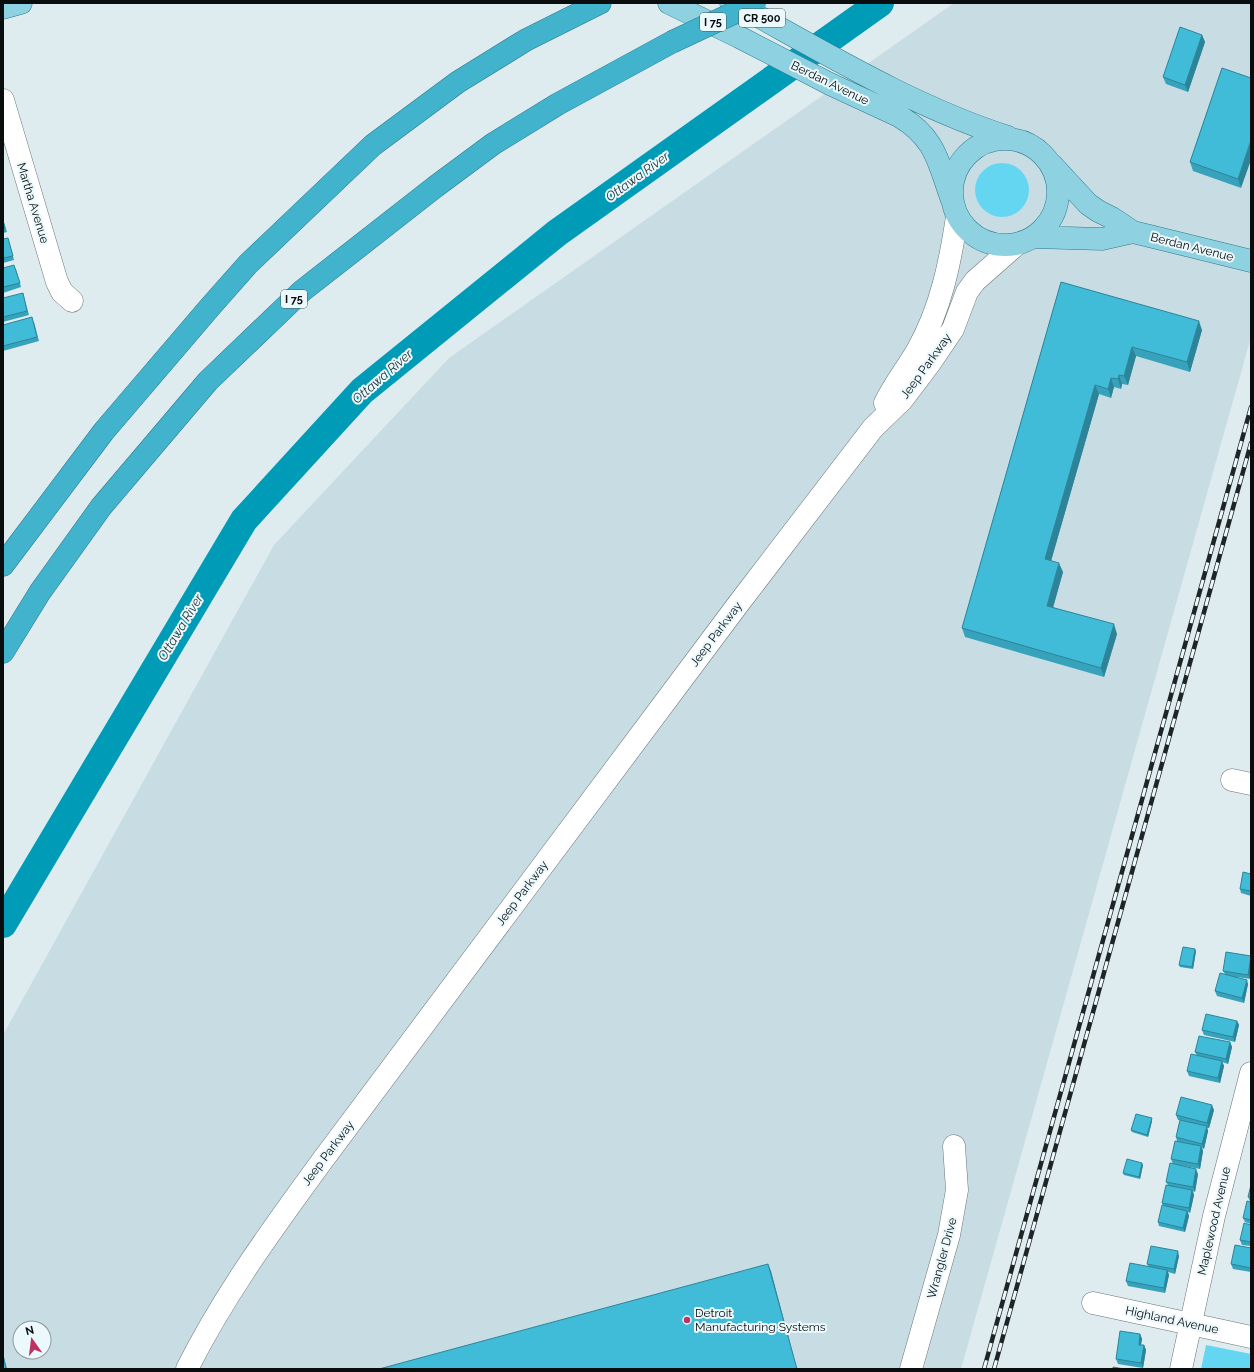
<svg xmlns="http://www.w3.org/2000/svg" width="1254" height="1372" font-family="Raleway,sans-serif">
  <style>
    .built { fill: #c8dde3; fill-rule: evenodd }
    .green { fill: #65d6f2 }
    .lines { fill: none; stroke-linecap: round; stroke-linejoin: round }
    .river { stroke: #009bb7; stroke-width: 28 }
    .minor-casing { stroke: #697578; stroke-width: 23 }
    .major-casing { stroke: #2e798a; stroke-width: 23 }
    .highway-casing { stroke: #2e798a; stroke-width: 23 }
    .minor { stroke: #fff; stroke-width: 22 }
    .major { stroke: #8ed1e1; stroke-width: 22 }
    .highway { stroke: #42b3cd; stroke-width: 22 }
    .rail-casing { stroke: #1f2425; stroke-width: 4.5 }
    .rail { stroke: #ebf8fc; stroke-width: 3; stroke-dasharray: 9; stroke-linecap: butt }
    .highway-bridge-casing { stroke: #2e798a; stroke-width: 23; stroke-linecap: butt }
    .highway-bridge { stroke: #42b3cd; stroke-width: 22 }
    .wall { fill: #37a2bb }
    .shaded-wall { fill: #2d8498 }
    .building { fill: #40bcd9; stroke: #2d8498 }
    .poi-dot { fill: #bf315e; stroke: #ebf8fc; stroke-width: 1.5 }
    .labels { text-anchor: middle; stroke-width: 4; stroke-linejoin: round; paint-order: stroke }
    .shield { fill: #ebf8fc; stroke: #4d5455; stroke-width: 1 }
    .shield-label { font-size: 11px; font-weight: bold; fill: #090d0e }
    .street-label { font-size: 12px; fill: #090d0e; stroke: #ebf8fc }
    .poi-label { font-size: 12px; fill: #090d0e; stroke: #ebf8fc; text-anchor: start }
    .water-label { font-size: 13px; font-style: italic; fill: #1b3036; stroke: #ebf8fc }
  </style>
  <rect width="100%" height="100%" fill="#deebef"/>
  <!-- built -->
  <path class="built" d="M954,3h297v334l-290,1032h-958v-334l271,-490 175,-187zM20,1328h24v24h-24z"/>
  <!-- green -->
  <path class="green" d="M975 190a27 27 0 1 1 54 0a27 27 0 1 1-54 0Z
    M1206,1345l45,9v15h-50z"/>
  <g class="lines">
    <!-- river -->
    <path class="river" d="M3,924l241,-404 118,-129 195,-158 323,-230"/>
    <defs>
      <path id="minor" d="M3,100l54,182 5,10 10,9
        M885,403c9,-19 23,-36 33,-54 23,-41 32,-86 39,-132
        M1232,780l19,4
        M1093,1303l158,34
        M187,1369c37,-74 86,-141 135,-208l417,-558 134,-175 29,-28 28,-37 23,-34 14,-37 8,-11 42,-37
        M911,1369l38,-134 8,-45 -3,-44
        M1181,1369l33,-153 37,-143"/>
      <path id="major" d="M669,3l70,34 91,47 69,32c37,22 39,46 53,84
        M731,3l16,7c85,47 168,97 261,127
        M3,8l18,-5
        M952 192a53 53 0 1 1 106 0a53 53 0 1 1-106 0Z
        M1052,165l36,39 10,7 14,7 21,14 118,29
        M1033,237l69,2 31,-7"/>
      <path id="highway" d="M3,565l101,-134 106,-124 38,-43 125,-119 85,-63 68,-42 74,-37
        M3,652l37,-60 61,-85 107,-126 94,-90 133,-104 58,-43 65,-40 114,-62"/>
    </defs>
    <!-- minor casing -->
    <use href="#minor" class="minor-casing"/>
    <!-- major casing -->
    <use href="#major" class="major-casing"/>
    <!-- highway casing -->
    <use href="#highway" class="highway-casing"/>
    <!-- minor -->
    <use href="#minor" class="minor"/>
    <!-- major -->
    <use href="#major" class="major"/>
    <!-- highway -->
    <use href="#highway" class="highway"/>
    <defs>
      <path id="rail" d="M984,1369l267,-962
        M994,1369l257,-926"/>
    </defs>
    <!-- rail casing -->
    <use href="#rail" class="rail-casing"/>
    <!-- rail -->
    <use href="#rail" class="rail"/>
    <defs>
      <path id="highway-bridge" d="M672,42l83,-39"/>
    </defs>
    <!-- highway-bridge casing -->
    <use href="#highway-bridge" class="highway-bridge-casing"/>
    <!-- highway-bridge -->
    <use href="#highway-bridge" class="highway-bridge"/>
  </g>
  <!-- wall -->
  <path class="wall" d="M1202,35l3,7 -17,50 -22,-8 -3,-7z
    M1222,68l19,120 -48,-17 -3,-9z
    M3,219l4,13 -4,1z
    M8,238l6,22 -11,3v-24z
    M3,268l13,1 5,18 -18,6z
    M1061,282l141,48 -12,42 -54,-16 -8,29 -6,-1 -1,5 -7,-2 -3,11 -12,-4 -48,167 12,11 -10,35 64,27 -13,43 -139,-40 -3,-9z
    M24,297l5,18 -26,7v-24z
    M34,322l5,19 -36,10v-26z
    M1251,874v22l-10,-3 -1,-4z
    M1196,951l-3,18 -13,-2 -1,-2z
    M1251,956l-1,23 -13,-2 11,7 -4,19 -27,-7 -2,-5 10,-17 -2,-3z
    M1237,1021l2,4 -4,17 -31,-7 -2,-5z
    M1230,1042l2,5 -4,17 -6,-2 2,4 -4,17 -31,-7 -2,-5 10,-15 -2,-4z
    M1214,1110l-5,18h-2l1,3 -4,18 -2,-1 1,3 -3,18 -27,-5 -2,-5 6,-18 -1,-4 4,-17h-2l-2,-5z
    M1152,1121l-4,16 -16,-5 -1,-2z
    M1143,1165l-3,14 -16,-4 -1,-2z
    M1198,1174l-3,18 -2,-1 1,4 -4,18 -2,-1 1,4 -4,16 -26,-6 -1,-4 5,-16 -1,-3 6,-18 -2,-3z
    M1251,1185v17l-1,-1 -2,-4z
    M1251,1202v22l-6,-2 -2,-4z
    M1251,1225v21l-9,-1 -2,-5z
    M1251,1248v24l-18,-3 -2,-5z
    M1179,1256l-4,18 -7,-2 1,3 -4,18 -37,-7 -2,-5 23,-14 -2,-3z
    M1140,1334l2,5 -1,6h3l2,5 -3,18 -25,-4 -2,-5z"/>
  <!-- shaded-wall -->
  <path class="shaded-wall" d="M1202,35l3,7 -17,50 -3,-7z
    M1251,140v20l-10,28 -3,-9z
    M1199,321l3,9 -12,42 -3,-10z
    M1132,347l4,9 -8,29 -4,-9z
    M1119,375l3,9 -1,5 -3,-10z
    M1111,378l3,9 -3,11 -3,-9z
    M1095,385l4,9 -50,174 -4,-9z
    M1059,563l4,9 -12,43 -4,-9z
    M1114,624l3,10 -13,43 -3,-9z
    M1195,949l1,2 -3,18 -1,-2z
    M1251,956v15l-1,8 -2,-4z
    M1247,980l1,4 -4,19 -2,-5z
    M1237,1021l2,4 -4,17 -2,-5z
    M1230,1042l2,5 -4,17 -2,-5z
    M1222,1061l2,5 -4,17 -2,-5z
    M1212,1105l2,5 -5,18 -2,-5z
    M1152,1118v3l-4,16 -1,-2z
    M1207,1126l1,5 -4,18 -2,-5z
    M1201,1146l2,5 -3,18 -2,-5z
    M1142,1163l1,2 -3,14 -1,-2z
    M1196,1169l2,5 -3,18 -2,-5z
    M1192,1190l2,5 -4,18 -1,-5z
    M1187,1211l2,5 -4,16 -2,-4z
    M1178,1251l1,5 -4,18 -1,-5z
    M768,1264l3,7 26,98z
    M1167,1270l2,5 -4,18 -1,-5z
    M1140,1334l2,5 -2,10 -1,-4z
    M1144,1345l2,5 -3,18 -2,-5z
    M3,1353l4,16h-1l-3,-13z"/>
  <!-- building -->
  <path class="building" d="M1180,27l22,8 -17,50 -22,-8z
    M1222,68l29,10v62l-13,39 -48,-17z
    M3,221l2,7h-2z
    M8,238l5,18 -10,2v-19z
    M14,265l6,18 -17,4v-19z
    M1061,282l138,39 -12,41 -55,-15 -8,29 -5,-1 -1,4 -7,-1 -3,11 -13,-4 -50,174 14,4 -12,43 67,18 -13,44 -139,-40z
    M23,293l4,18 -24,6v-19z
    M32,317l5,20 -34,9v-21z
    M1243,872l8,2v17l-11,-2z
    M1183,947l12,2 -3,18 -13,-2z
    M1226,952l25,4 -3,19 -25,-4z
    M1220,973l27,7 -5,18 -27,-7z
    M1206,1014l31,7 -4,16 -31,-7z
    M1199,1036l31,6 -4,17 -31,-7z
    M1191,1054l31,7 -4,17 -31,-7z
    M1181,1097l31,8 -5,18 -31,-8z
    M1136,1114l16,4 -5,17 -16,-5z
    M1180,1120l27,6 -5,18 -26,-7z
    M1175,1141l26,5 -3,18 -27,-5z
    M1127,1159l15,4 -3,14 -16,-4z
    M1170,1163l26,6 -3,18 -27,-5z
    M1166,1185l26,5 -3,18 -27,-5z
    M1251,1185v12h-3z
    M1247,1201l4,1v18l-8,-2z
    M1162,1205l25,6 -4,17 -25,-6z
    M1244,1223l7,2v17l-11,-2z
    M1235,1245l16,3v20l-20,-4z
    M1151,1246l27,5 -4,18 -27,-5z
    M1130,1263l37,7 -3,18 -38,-7z
    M768,1264l29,105h-418z
    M1120,1331l20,3 -1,11h5l-3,18 -25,-4z
    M3,1356l3,13h-3z
    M1113,1367l11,2h-11z"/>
  <!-- markers -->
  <circle class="poi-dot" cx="687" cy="1320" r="4"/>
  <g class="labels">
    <!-- shield labels -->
    <g class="shield">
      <rect x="739" y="9" width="46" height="18" rx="3"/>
      <rect x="700" y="13" width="26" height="18" rx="3"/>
      <rect x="281" y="290" width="26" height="18" rx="3"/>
    </g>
    <g class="shield-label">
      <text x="762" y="22">CR 500</text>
      <text x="713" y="26">I 75</text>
      <text x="294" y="303">I 75</text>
    </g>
    <!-- street labels -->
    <g class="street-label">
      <text transform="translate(830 83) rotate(26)" y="4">Berdan Avenue</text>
      <text transform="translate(33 203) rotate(73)" y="4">Martha Avenue</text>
      <text transform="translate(1192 247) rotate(14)" y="4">Berdan Avenue</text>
      <text transform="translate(926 366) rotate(-54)" y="4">Jeep Parkway</text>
      <text transform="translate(716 634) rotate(-53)" y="4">Jeep Parkway</text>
      <text transform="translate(522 893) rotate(-53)" y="4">Jeep Parkway</text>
      <text transform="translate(328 1153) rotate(-53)" y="4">Jeep Parkway</text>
      <text transform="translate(1214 1221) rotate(-77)" y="4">Maplewood Avenue</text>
      <text transform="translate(942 1258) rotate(-75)" y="4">Wrangler Drive</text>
      <text transform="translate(1172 1320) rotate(12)" y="4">Highland Avenue</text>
    </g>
    <!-- poi labels -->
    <g class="poi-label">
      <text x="695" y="1317">Detroit<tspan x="695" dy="14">Manufacturing Systems</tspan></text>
    </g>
    <!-- water labels -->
    <g class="water-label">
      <text transform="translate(637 176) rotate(-36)" y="5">Ottawa River</text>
      <text transform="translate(382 376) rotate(-41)" y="5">Ottawa River</text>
      <text transform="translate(180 627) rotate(-59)" y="5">Ottawa River</text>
    </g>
  </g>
  <!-- border -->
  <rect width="1254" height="1372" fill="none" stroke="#090d0e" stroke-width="8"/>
  <!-- north arrow -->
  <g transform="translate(32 1340) rotate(346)"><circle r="19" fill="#ebf8fc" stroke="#919a9d"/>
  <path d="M0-3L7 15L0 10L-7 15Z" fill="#bf315e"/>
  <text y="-6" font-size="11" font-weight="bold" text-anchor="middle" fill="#090d0e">N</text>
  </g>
</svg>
